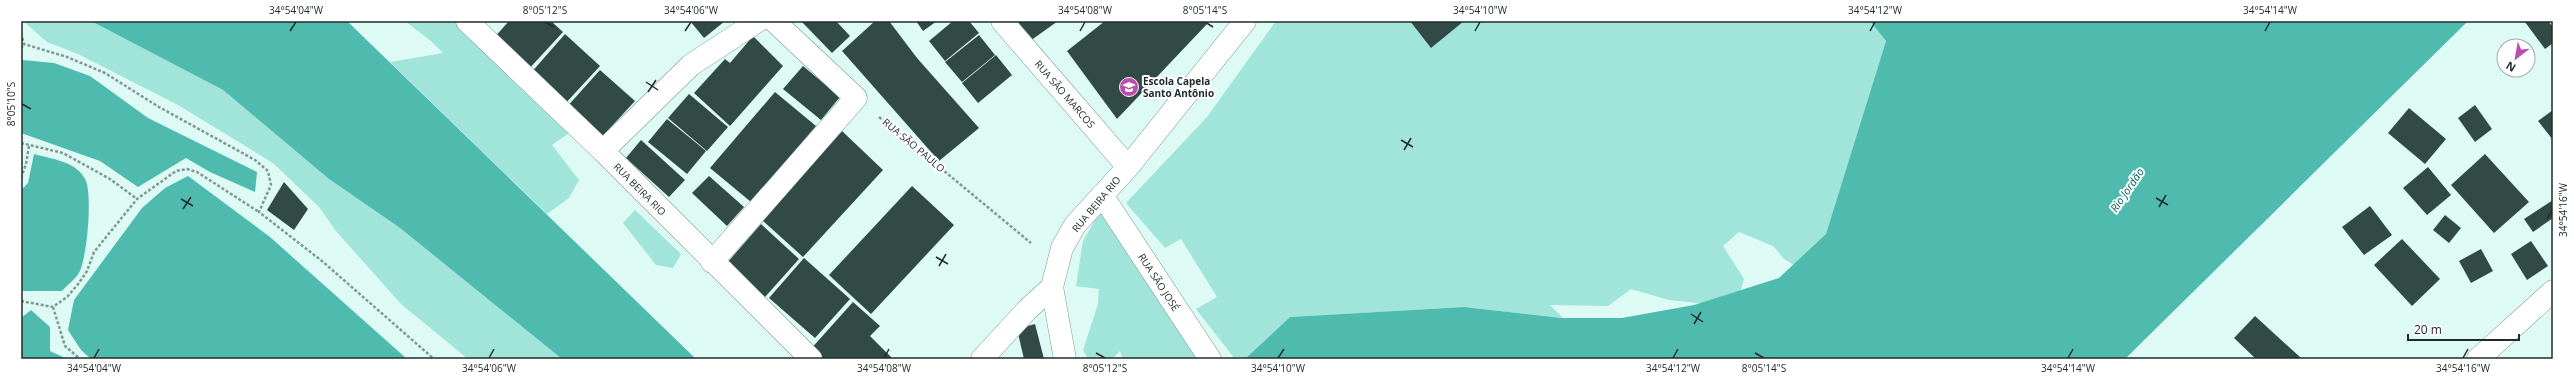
<svg xmlns="http://www.w3.org/2000/svg" width="2574" height="380" font-family="'Open Sans',sans-serif">
  <style>
    .green { fill: #a1e4da }
    .water { fill: #4fbbae }
    .building { fill: #314a46 }
    .lines { fill: none; stroke-linecap: round; stroke-linejoin: round }
    .street-casing { stroke: #7c9792; stroke-width: 23 }
    .path { stroke: #839894; stroke-width: 2.5; stroke-dasharray: 3 2; stroke-linecap: butt }
    .street { stroke: #fff; stroke-width: 22 }
    .ticks { fill: none; stroke: #212c2a; stroke-width: 1.5 }
    .labels { text-anchor: middle; stroke-width: 4; stroke-linejoin: round; paint-order: stroke }
    .poi-label { font-size: 10px; font-weight: bold; fill: #212c2a; stroke: #fff; text-anchor: start }
    .street-label { font-size: 10px; fill: #212c2a; stroke: #fff }
    .water-label { font-size: 11px; font-style: italic; fill: #006058; stroke: #fff }
    .neatline { fill: none; stroke: #212c2a; stroke-width: 1.5 }
    .ticks-label { font-size: 10px; text-anchor: middle; fill: #212c2a }
  </style>
  <rect width="100%" height="100%" fill="#ddfaf5"/>
  <!-- green -->
  <path class="green" d="M23,21h68l132,69 106,89 71,49 162,131h-94l-67,-55 -65,-73 -17,-24 -46,-44 -95,-58 -100,-51 -31,-12z
    M405,21h54l113,110 -20,14 27,35 -10,18 -22,16 -157,-152 53,-9 -12,-12z
    M1276,21h594l16,20 -69,223 -10,9 -23,-14 -11,-13 -34,-14 -16,14 21,33 -8,28 -67,-7 -38,-11 -23,17 -58,-1 13,13 -99,-11 -174,10 -45,42h-10l-39,-50 21,-12 -36,-58 -16,9 -39,-45 81,-86z
    M1102,208l99,151h-78l-3,-8 -8,8h-24l-5,-9 15,-46 1,-15 -23,-3 7,-45z
    M635,210l46,44 -8,14 -17,-3 -33,-42z"/>
  <!-- water -->
  <path class="water" d="M91,21h256l349,338h-134l-162,-131 -71,-49 -106,-89z
    M1870,21h598l-343,338h-880l45,-42 174,-10 98,11h60l72,-13 85,-27 47,-44 60,-193z
    M22,60l32,3 36,13 58,42 109,54 -2,20 -45,-20 -24,-14 -48,29 -38,-26 -79,-28z
    M34,154c17,5 42,7 51,25 8,14 2,76 -5,92 -3,7 -13,14 -18,20h-41v-101l7,-7z
    M188,176l82,61 137,122h-316l-10,-9 -13,-20 6,-30 68,-92 23,-20z
    M31,310l19,17v24l17,8h-46v-41z"/>
  <!-- building -->
  <path class="building" d="M509,21h42l12,11 -36,39 -34,-32z
    M690,21h35l-21,17z
    M801,21h35l14,15 -18,17z
    M875,21h14l28,37 62,70 -40,33 -97,-110z
    M916,21h21l-14,10z
    M953,21h16l10,12 -34,28 -16,-20z
    M1015,21h43l-28,20z
    M1105,21h99l3,3 -90,95 -50,-68z
    M1410,21h54l-33,27z
    M2527,21h21l5,6v16l-8,6 -20,-27z
    M565,34l35,32 -36,39 -34,-31z
    M979,35l16,20 -33,27 -17,-20z
    M753,36l30,30 -53,60 -36,-33 31,-34 5,4z
    M996,55l16,20 -34,28 -16,-20z
    M803,66l37,31 -19,23 -38,-31z
    M600,70l35,31 -36,39 -34,-31z
    M775,92l41,34 -65,76 -41,-34z
    M689,94l39,33 -21,24 -39,-33z
    M2475,105l17,24 -17,13 -17,-24z
    M2409,108l37,31 -21,25 -37,-31z
    M2553,110v30l-15,-19z
    M667,119l39,32 -19,23 -39,-32z
    M842,131l41,39 -80,87 -42,-38z
    M641,140l44,40 -16,17 -43,-39z
    M2485,154l44,48 -35,31 -43,-48z
    M2428,167l23,28 -24,20 -24,-27z
    M709,176l35,31 -17,19 -35,-33z
    M284,182l24,27 -14,21 -27,-20z
    M912,186l42,39 -83,89 -42,-39z
    M2553,200v18l-20,14 -9,-13z
    M2370,206l22,29 -28,20 -22,-28z
    M2445,215l16,13 -12,15 -16,-13z
    M761,224l38,35 -34,38 -38,-34z
    M2402,239l38,40 -28,27 -38,-41z
    M2531,241l17,25 -21,14 -16,-26z
    M2481,249l12,22 -22,12 -12,-22z
    M804,258l46,41 -35,39 -46,-40z
    M853,302l27,24 -10,10 23,23h-75l-9,-8z
    M2255,316l46,42 -1,1h-44l-22,-21z
    M1035,324l9,35h-20l-7,-30z"/>
  <g class="lines">
    <defs>
      <path id="street" d="M467,21l136,130 208,208
        M1002,21l126,146
        M603,151l88,-86 67,-44
        M1102,195l108,164
        M712,262l144,-164 -82,-77
        M982,359l46,-50 24,-22
        M1065,359l-13,-72 10,-39 13,-23 53,-58 117,-146
        M2478,359l75,-68"/>
    </defs>
    <!-- street casing -->
    <use href="#street" class="street-casing"/>
    <!-- path -->
    <path class="path" d="M21,33l3,11 43,13 38,16 54,34 96,53 13,11 3,14 -12,27 63,49 112,98
      M21,48l3,-4
      M879,117l152,126
      M21,143l42,10 47,26 27,20
      M21,178l5,-14 3,-18
      M21,301l32,6 14,-10 12,-14 8,-12 7,-19 43,-53 39,-28 11,-2 10,3 62,40
      M53,307l12,39 15,13"/>
    <!-- street -->
    <use href="#street" class="street"/>
  </g>
  <!-- ticks -->
  <path class="ticks" d="M545,22l9,5M1205,22l8,5M290,31l6,-9M685,31l6,-9M1080,31l5,-9M1475,31l5,-9M1870,31l5,-9M2265,31l5,-9M646,82l12,8M648,92l8,-12M22,104l9,5M1401,140l12,7M1404,150l7,-12M2156,198l12,7M181,199l12,7M2159,207l7,-12M183,209l8,-12M2547,219l5,-9M936,257l12,7M939,266l7,-12M1691,314l12,8M1694,324l7,-12M1096,353l9,5M1755,353l9,5M94,358l5,-9M489,358l5,-9M884,358l5,-9M1278,358l6,-9M1673,358l5,-9M2068,358l5,-9M2463,358l5,-9"/>
  <!-- icons -->
  <defs>
    <symbol id="school-disc" viewBox="-11 -11 22 22"><circle r="9.5" fill="#ba4dad" stroke="#fff"/><path d="M0-5L7-2L0 1L-7-2ZM-4 1L0 2.5L4 1V4Q0 6-4 4Z" fill="#fff"/></symbol>
  </defs>
  <g fill-rule="evenodd">
    <use href="#school-disc" x="1118" y="76" width="22" height="22"/>
  </g>
  <g class="labels">
    <!-- poi labels -->
    <g class="poi-label">
      <text x="1143" y="85">Escola Capela<tspan x="1143" dy="12">Santo Antônio</tspan></text>
    </g>
    <!-- street labels -->
    <g class="street-label">
      <text transform="translate(1065 94) rotate(49)" y="4">RUA SÃO MARCOS</text>
      <text transform="translate(914 145) rotate(40)" y="4">RUA SÃO PAULO</text>
      <text transform="translate(640 189) rotate(45)" y="4">RUA BEIRA RIO</text>
      <text transform="translate(1096 204) rotate(-50)" y="4">RUA BEIRA RIO</text>
      <text transform="translate(1159 282) rotate(57)" y="4">RUA SÃO JOSÉ</text>
    </g>
    <!-- water labels -->
    <g class="water-label">
      <text transform="translate(2127 190) rotate(-56)" y="4">Rio Jordão</text>
    </g>
  </g>
  <!-- border -->
  <rect width="2574" height="380" fill="none" stroke="#ffffff" stroke-width="44"/>
  <!-- north arrow -->
  <g transform="translate(2516 58) rotate(211)"><circle r="19" fill="#ffffff" stroke="#a6abaa"/>
  <path d="M0-3L7 15L0 10L-7 15Z" fill="#ba4dad"/>
  <text y="-6" font-size="11" font-weight="bold" text-anchor="middle" fill="#212c2a">N</text>
  </g>
  <!-- scale -->
  <path d="M2408 334v6h111v-6" fill="none" stroke="#212c2a" stroke-width="2"/>
  <text x="2414" y="334" font-size="12" fill="#212c2a" stroke="#ffffff" stroke-width="3" paint-order="stroke">20 m</text>
  <rect x="22" y="22" width="2530" height="336" class="neatline"/>
  <g class="ticks-label">
    <text x="296" y="14">34°54'04"W</text>
    <text x="545" y="14">8°05'12"S</text>
    <text x="691" y="14">34°54'06"W</text>
    <text x="1085" y="14">34°54'08"W</text>
    <text x="1205" y="14">8°05'14"S</text>
    <text x="1480" y="14">34°54'10"W</text>
    <text x="1875" y="14">34°54'12"W</text>
    <text x="2270" y="14">34°54'14"W</text>
    <text transform="translate(11 104) rotate(-90)" y="4">8°05'10"S</text>
    <text transform="translate(2563 210) rotate(-90)" y="4">34°54'16"W</text>
    <text x="94" y="372">34°54'04"W</text>
    <text x="489" y="372">34°54'06"W</text>
    <text x="884" y="372">34°54'08"W</text>
    <text x="1105" y="372">8°05'12"S</text>
    <text x="1278" y="372">34°54'10"W</text>
    <text x="1673" y="372">34°54'12"W</text>
    <text x="1764" y="372">8°05'14"S</text>
    <text x="2068" y="372">34°54'14"W</text>
    <text x="2463" y="372">34°54'16"W</text>
  </g>
</svg>
